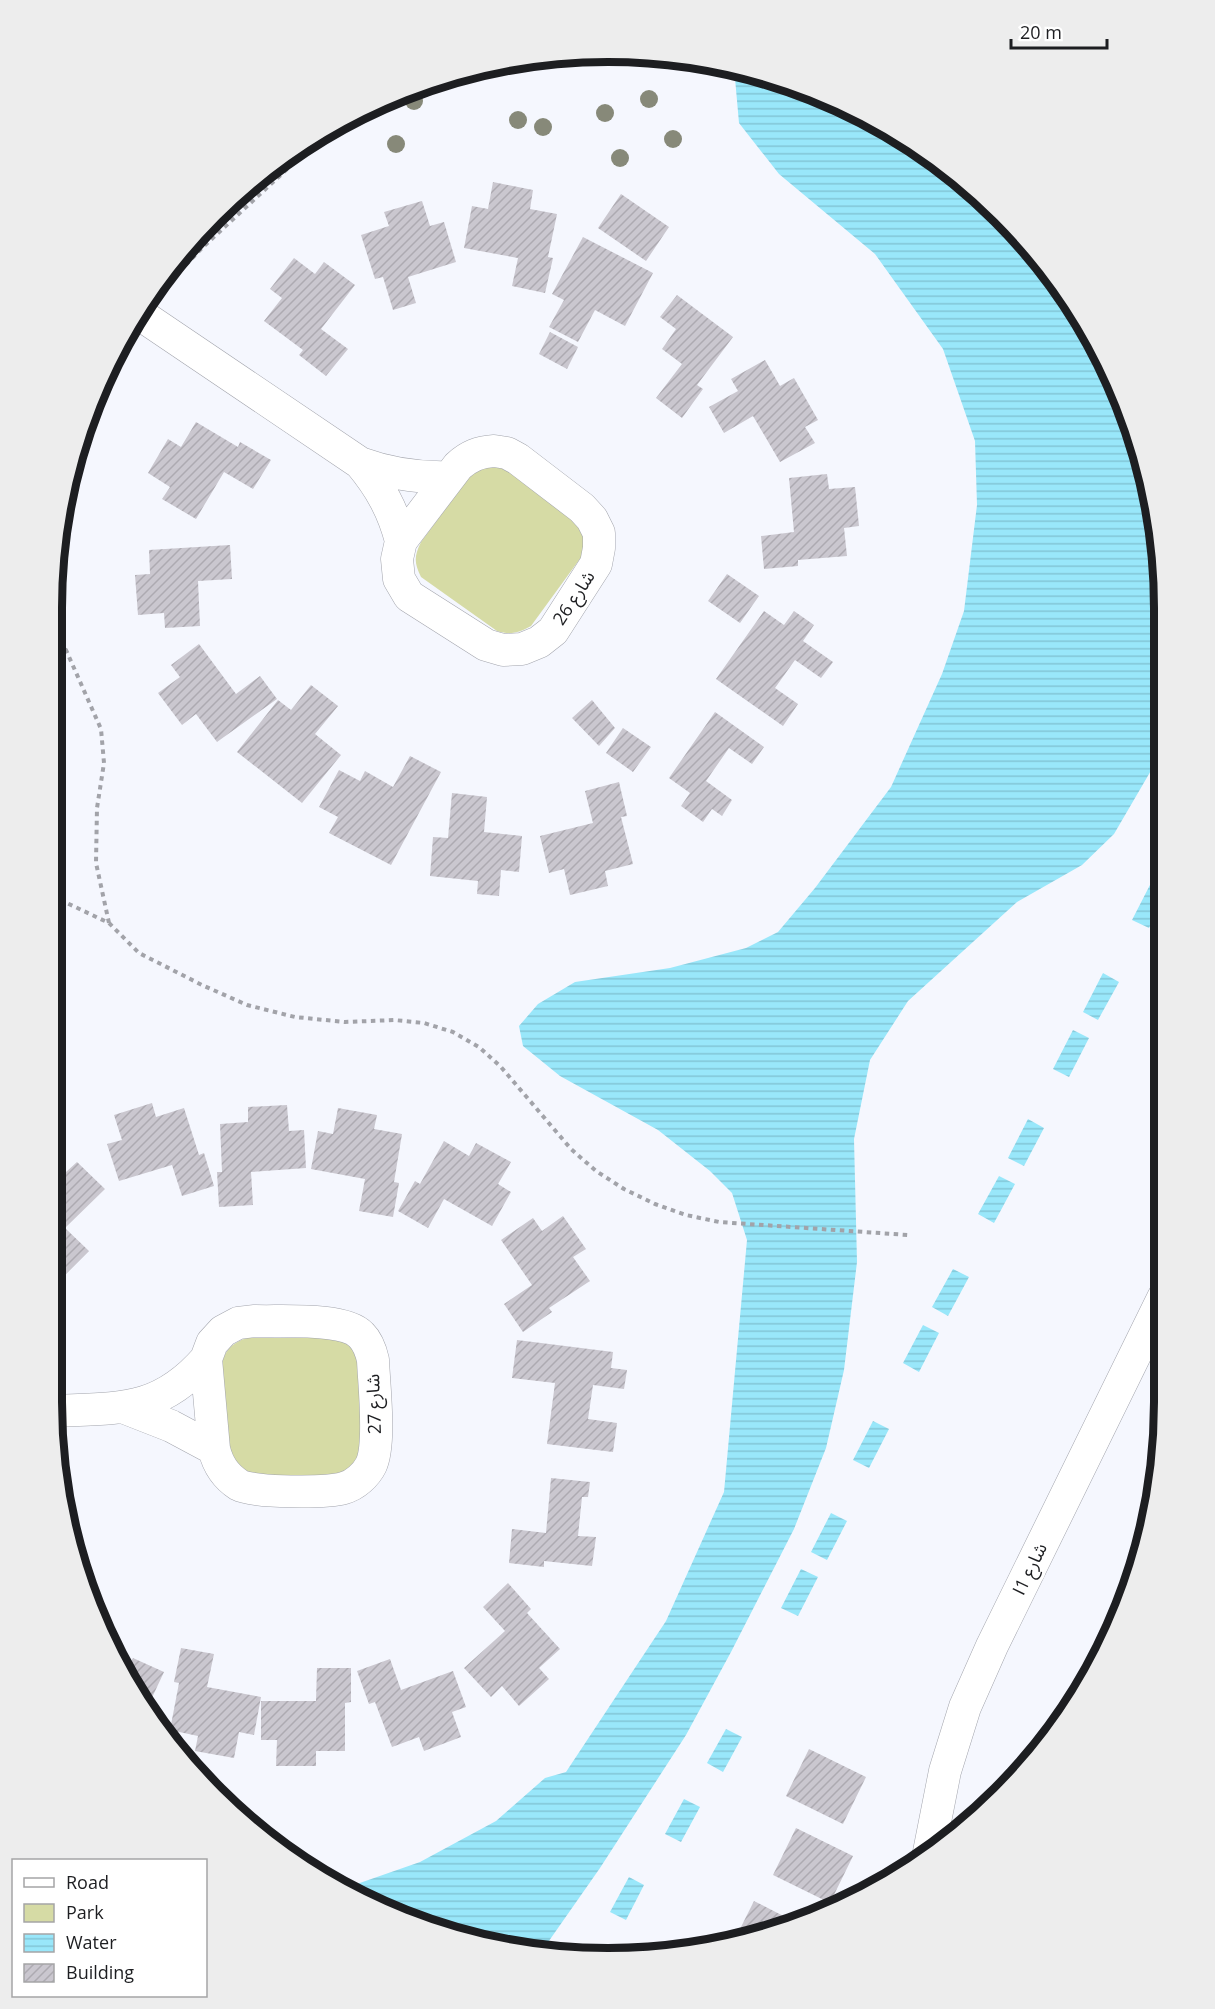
<svg xmlns="http://www.w3.org/2000/svg" width="1215" height="2009" font-family="'Open Sans','Noto Sans Arabic',sans-serif">
  <style>
    .park { fill: #d6dba5 }
    .water { fill: url(#water-rules) }
    .building { fill: url(#building-hatch) }
    .lines { fill: none; stroke-linecap: round; stroke-linejoin: round }
    .minor-casing { stroke: #a3a5ad; stroke-width: 33 }
    .path { stroke: #a2a3a9; stroke-width: 4; stroke-dasharray: 4.5 4.5; stroke-linecap: butt }
    .minor { stroke: #fff; stroke-width: 32 }
    .tree { fill: #878979 }
    .labels { text-anchor: middle; stroke-width: 6; stroke-linejoin: round; paint-order: stroke }
    .street-label { font-size: 18px; fill: #1d1e21; stroke: #fff }
    .rim { fill: none; stroke: #1d1e21; stroke-width: 8 }
  </style>
  <defs>
    <pattern id="water-rules" width="6" height="5" patternUnits="userSpaceOnUse" patternTransform="scale(1.5)"><rect width="6" height="5" fill="#99e7fa"/><path d="M0 2.5h6" fill="none" stroke="#83c6d6"/></pattern>
    <pattern id="building-hatch" width="6" height="6" patternUnits="userSpaceOnUse" patternTransform="scale(1.5)"><rect width="6" height="6" fill="#cac7cf"/><path d="M-1 1l2-2M0 6l6-6M5 7l2-2" fill="none" stroke="#adaab1"/></pattern>
  </defs>
  <rect width="100%" height="100%" fill="#f5f7fe"/>
  <!-- park -->
  <path class="park" d="M494,463l14,5 79,62 -5,26 -51,70c-12,7 -21,9 -34,5l-76,-54c-7,-14 -7,-21 0,-35l50,-68 9,-8z
    M246,1338h91l20,12 3,13 1,88c-5,13 -11,19 -24,25l-94,2 -18,-15 -4,-97c4,-16 10,-22 25,-28z"/>
  <!-- water -->
  <path class="water" d="M734,67l87,26 96,52 109,95 64,90 45,99 28,142v179l-49,84 -32,31 -65,37 -109,99 -38,59 -16,79 3,123 -13,108 -18,78 -32,81 -63,123 -45,83 -86,133 -56,80 -115,-19 -82,-44h7l66,-23 76,-41 49,-43 21,-6 100,-151 58,-129 23,-252 -15,-47 -22,-22 -52,-41 -98,-54 -37,-30 -4,-20 19,-22 37,-22 95,-14 76,-20 32,-16 37,-44 76,-101 51,-113 22,-63 13,-106 -2,-64 -32,-92 -68,-95 -96,-80 -40,-51z
    M1152,881l11,5v14l-14,28 -17,-8z
    M1103,973l16,9 -21,38 -15,-8z
    M1073,1030l16,8 -20,39 -16,-8z
    M1028,1119l16,9 -20,38 -16,-8z
    M999,1176l16,8 -21,39 -16,-9z
    M953,1269l16,8 -21,39 -16,-9z
    M923,1325l16,8 -20,39 -16,-9z
    M873,1421l16,8 -20,39 -16,-8z
    M831,1513l16,8 -20,39 -16,-8z
    M801,1569l17,8 -20,39 -17,-8z
    M726,1729l16,8 -19,35 -16,-9z
    M684,1799l16,8 -19,35 -16,-8z
    M629,1877l15,8 -18,35 -16,-8z"/>
  <!-- building -->
  <path class="building" d="M493,182l40,8 -3,19 27,5 -9,43 5,1 -8,35 -33,-7 6,-28 -54,-10 8,-42 16,3z
    M621,194l48,33 -23,34 -48,-33z
    M422,201l8,25 14,-4 12,40 -48,15 8,26 -23,7 -10,-33 -8,2 -14,-44 28,-9 -5,-14z
    M583,237l70,36 -28,53 -30,-16 -17,32 -29,-15 15,-27 -12,-6z
    M294,258l21,16 9,-12 31,23 -34,44 27,20 -22,27 -27,-21 4,-5 -39,-29 18,-23 -12,-9z
    M677,295l56,42 -36,48 6,4 -21,29 -26,-20 26,-34 -20,-15 14,-20 -16,-12z
    M550,332l28,15 -11,22 -28,-15z
    M765,360l15,26 14,-8 24,42 -13,7 10,16 -35,19 -27,-46 -29,17 -15,-26 29,-16 -7,-12z
    M196,422l42,25 2,-5 31,18 -18,29 -29,-17 -28,47 -34,-20 8,-12 -22,-14 20,-34 13,8z
    M827,474l2,15 26,-2 4,39 -15,2 3,28 -49,4v6l-34,3 -3,-33 33,-4 -5,-54z
    M230,545l2,34 -34,2 2,45 -35,2 -1,-15 -26,2 -3,-40 15,-1 -1,-24z
    M727,574l32,22 -19,27 -32,-22z
    M764,611l20,14 10,-14 20,14 -11,16 30,21 -12,16 -26,-18 -20,28 23,16 -15,22 -67,-47z
    M199,644l37,50 24,-18 17,23 -60,43 -21,-28 -14,11 -24,-32 22,-16 -9,-12z
    M311,685l27,21 -23,28 26,21 -39,48 -65,-51 41,-52 13,10z
    M592,700l23,28 -16,18 -27,-28z
    M715,712l49,35 -12,17 -23,-16 -23,33 26,19 -10,16 -10,-7 -9,13 -22,-16 9,-13 -21,-15z
    M623,728l28,19 -18,25 -27,-19z
    M410,756l31,16 -50,93 -62,-32 9,-16 -19,-10 20,-37 21,11 5,-10 28,16z
    M619,782l8,34 -6,1 12,47 -28,7 3,15 -38,9 -6,-26 -15,4 -9,-37 53,-13 -8,-32z
    M452,793l35,4 -3,35 38,4 -3,36 -18,-2 -2,26 -22,-2 1,-13 -48,-5 3,-39 15,1z
    M152,1103l4,14 28,-9 15,47 5,-2 10,33 -32,10 -10,-31 -53,16 -12,-37 15,-4 -8,-25z
    M287,1105l2,26 15,-1 2,38 -55,4 2,33 -34,2 -2,-35h5l-2,-48 28,-2v-15z
    M338,1108l39,7 -3,14 28,5 -8,48 5,1 -6,34 -34,-6 6,-32 -54,-10 7,-38 15,3z
    M444,1141l25,15 7,-13 35,19 -13,22 13,8 -19,34 -48,-27 -16,29 -30,-17 17,-30 5,3z
    M51,1157l15,15 11,-10 28,27 -40,39 24,23 -24,24 -14,-14z
    M563,1216l23,33 -13,8 17,24 -41,27 3,4 -29,20 -19,-28 28,-19 -31,-45 32,-22 9,13z
    M51,1328l8,1 -5,34h-3z
    M517,1340l96,12 -2,16 16,2 -3,19 -31,-4 -5,34 29,4 -4,29 -66,-8 8,-61 -43,-5z
    M551,1478l39,4 -2,15h-6l-4,39 18,1 -4,29 -48,-5v6l-35,-4 3,-34 34,4z
    M508,1583l23,26 -4,4 33,36 -21,19 10,11 -30,27 -17,-20 -11,11 -27,-29 41,-37 -22,-24z
    M181,1648l33,6 -7,33 54,10 -7,38 -15,-3 -5,26 -39,-7 3,-15 -28,-6 9,-47 -5,-1z
    M133,1658l31,14 -15,32 -3,-2 -18,-33z
    M390,1659l11,31 52,-19 13,36 -14,5 9,25 -37,14 -5,-14 -27,10 -17,-45 -6,2 -12,-33z
    M317,1668h34v34l-6,1v48h-29v15h-40l1,-26h-16v-39h55z
    M809,1749l57,28 -23,47 -57,-28z
    M796,1828l57,28 -23,47 -57,-28z
    M754,1901l43,22 -11,6 -50,8z"/>
  <g class="lines">
    <defs>
      <path id="minor" d="M138,313l222,150c30,11 57,15 89,14
        M494,451l13,2 11,6 64,49 10,11 7,14v15l-3,16 -43,67 -14,11 -17,7 -19,1 -17,-5 -77,-49 -10,-17 -2,-20 4,-18 57,-75c11,-10 21,-14 36,-15z
        M360,463c20,24 33,47 41,78
        M255,1321c26,1 89,-4 106,14 7,7 10,16 12,25 1,25 8,84 -2,105 -5,10 -16,20 -27,23 -17,5 -90,5 -105,-3 -14,-9 -21,-20 -25,-36l-8,-90 6,-16 11,-12 15,-8z
        M125,1408l46,18 43,23
        M52,1411c66,-3 107,2 154,-52
        M929,1852l16,-81 20,-64 27,-61 171,-348"/>
    </defs>
    <!-- minor casing -->
    <use href="#minor" class="minor-casing"/>
    <!-- path -->
    <path class="path" d="M161,291l41,-43 111,-103 45,-32
      M52,637l14,13 35,79 3,34 -7,45 -1,55 13,60
      M52,896l57,27 30,30 63,32 45,20 48,12 50,5 49,-2 30,3 29,9 26,15 22,20 70,82 25,22 28,18 31,15 31,11 33,7 189,13"/>
    <!-- minor -->
    <use href="#minor" class="minor"/>
  </g>
  <!-- trees -->
  <g class="tree">
    <circle cx="649" cy="99" r="9"/>
    <circle cx="414" cy="101" r="9"/>
    <circle cx="605" cy="113" r="9"/>
    <circle cx="518" cy="120" r="9"/>
    <circle cx="543" cy="127" r="9"/>
    <circle cx="673" cy="139" r="9"/>
    <circle cx="396" cy="144" r="9"/>
    <circle cx="620" cy="158" r="9"/>
  </g>
  <g class="labels">
    <!-- street labels -->
    <g class="street-label">
      <text transform="translate(574 598) rotate(-57)" y="6">شارع 26</text>
      <text transform="translate(374 1404) rotate(-92)" y="6">شارع 27</text>
      <text transform="translate(1030 1569) rotate(-64)" y="6">I1 شارع</text>
    </g>
  </g>
  <!-- crop -->
  <path d="M0 0H1215V2009H0ZM608 62H608A546 546 0 0 1 1154 608V1402A546 546 0 0 1 608 1948H608A546 546 0 0 1 62 1402V608A546 546 0 0 1 608 62Z" fill="#ededed" fill-rule="evenodd"/>
  <path class="rim" d="M608 62H608A546 546 0 0 1 1154 608V1402A546 546 0 0 1 608 1948H608A546 546 0 0 1 62 1402V608A546 546 0 0 1 608 62Z"/>
  <!-- legend -->
  <rect x="12" y="1859" width="195" height="138" fill="#ffffff" stroke="#a5a5a6" stroke-width="1.5"/>
  <rect x="24" y="1878" width="30" height="9" fill="#ffffff" stroke="#a5a5a6" stroke-width="1.5"/>
  <text x="66" y="1889" font-size="18" fill="#1d1e21">Road</text>
  <rect x="24" y="1904" width="30" height="18" fill="#d6dba5" stroke="#a5a5a6" stroke-width="1.5"/>
  <text x="66" y="1919" font-size="18" fill="#1d1e21">Park</text>
  <rect x="24" y="1934" width="30" height="18" fill="url(#water-rules)" stroke="#a5a5a6" stroke-width="1.5"/>
  <text x="66" y="1949" font-size="18" fill="#1d1e21">Water</text>
  <rect x="24" y="1964" width="30" height="18" fill="url(#building-hatch)" stroke="#a5a5a6" stroke-width="1.5"/>
  <text x="66" y="1979" font-size="18" fill="#1d1e21">Building</text>
  <!-- scale -->
  <path d="M1011 39v9h96v-9" fill="none" stroke="#1d1e21" stroke-width="3"/>
  <text x="1020" y="39" font-size="18" fill="#1d1e21" stroke="#ffffff" stroke-width="4.5" paint-order="stroke">20 m</text>
</svg>
